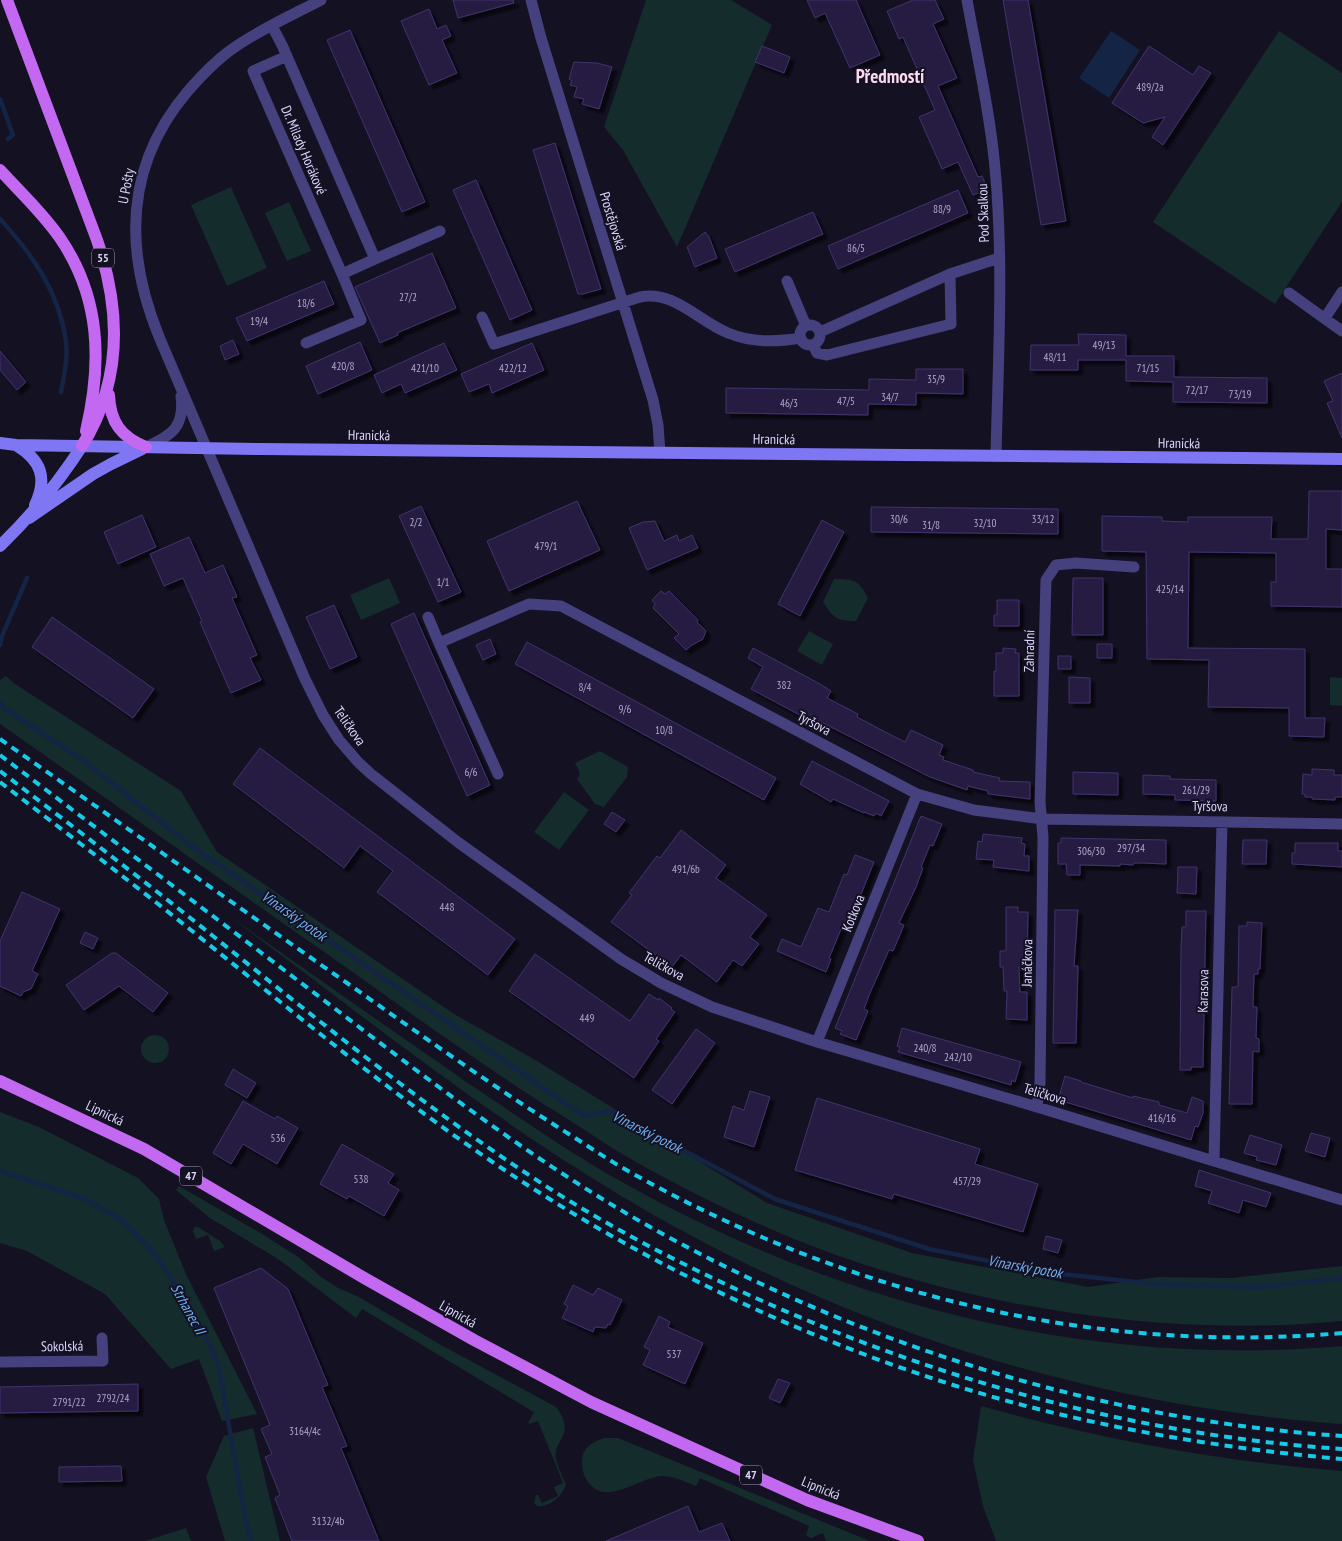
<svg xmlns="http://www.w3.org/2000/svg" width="1342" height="1541" font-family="'PT Sans Narrow',sans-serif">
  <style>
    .green { fill: #142c2c }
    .water { fill: #132445 }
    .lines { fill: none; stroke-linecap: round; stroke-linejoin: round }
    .stream { stroke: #132445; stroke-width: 4.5 }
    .building { fill: #271e42; stroke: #40336c; filter: url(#shadow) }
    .street { stroke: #45407e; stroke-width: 11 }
    .secondary { stroke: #7e76f2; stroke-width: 12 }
    .primary { stroke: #c368f1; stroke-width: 12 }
    .rail { stroke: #16cbe8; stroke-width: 4; stroke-dasharray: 8 6; stroke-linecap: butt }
    .labels { text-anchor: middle; stroke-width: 4; stroke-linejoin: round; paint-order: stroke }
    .number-label { font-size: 11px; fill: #afa8cd }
    .shield { fill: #141123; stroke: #a09bba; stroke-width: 1 }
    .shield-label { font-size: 12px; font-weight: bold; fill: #dcd6fb }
    .street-label { font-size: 14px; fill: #dcd6fb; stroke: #141123 }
    .water-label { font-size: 15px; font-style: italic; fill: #6eb0f1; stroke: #141123 }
    .district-label { font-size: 19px; font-weight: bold; fill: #fbd8ed; stroke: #141123 }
  </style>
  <defs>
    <filter id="shadow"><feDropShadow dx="4.5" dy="4.5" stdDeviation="1" flood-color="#0009"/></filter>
  </defs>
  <rect width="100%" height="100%" fill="#141123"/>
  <!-- green -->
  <path class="green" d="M646,0h85l41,25 -95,222 -54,-97 -19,-23z
    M1279,31l63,42v129l-67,102 -122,-82z
    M231,187l36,81 -40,18 -36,-81z
    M289,202l22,49 -24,10 -22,-48z
    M389,578l11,25 -39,17 -11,-25z
    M834,579c20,0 25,1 34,19l-12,23c-20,0 -22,-3 -33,-19z
    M809,631l24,13 -11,21 -25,-14z
    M6,676l9,8 166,107 36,61 237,162 78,44 235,145 145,50 176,34 69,-10 74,1 111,-12v55c-155,15 -315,-6 -464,-52 -84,-26 -165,-64 -242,-107 -22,-12 -43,-27 -64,-40 -77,-48 -151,-101 -225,-154 -116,-81 -231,-163 -347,-244v-44z
    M1330,677l12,1v28l-12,-1z
    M600,751l28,16 -1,10 -23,30 -9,-3 -18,-25 3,-5 -5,-11z
    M564,792l25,18 -30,40 -25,-18z
    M225,913c81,57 162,114 243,170 51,34 102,70 156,100 219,123 466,185 718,163v78c-254,-18 -506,-98 -724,-230 -138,-83 -264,-185 -393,-281z
    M141 1049a14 14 0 1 1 28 0a14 14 0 1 1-28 0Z
    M0,1112l39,15 99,51 21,21 5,21 22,54 71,140 -35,7 -23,-62 -28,10 -66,-75 -78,-43 -27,-8z
    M179,1186l85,49 37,24 20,18 17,11 19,8 86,50 113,61c8,10 12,21 5,33 -2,3 -4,6 -5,10 -2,12 6,24 10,34 -3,12 -17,24 -29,22l-3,-3 2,-8h2l4,8 16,-7 -4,-9 9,-4 -25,-62 -9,3 -1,-1 6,-11 -172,-103 -6,9 -78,-59 -68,-41 -34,-28z
    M195,1227h3l22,14 5,6 -11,4 -6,-16 -12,4 -3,-8z
    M981,1406c118,33 238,55 361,65v70h-346l-13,-35 -10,-46z
    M253,1428l27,113h-55l-19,-64 18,-41z
    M604,1438h14l252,103h-44l-3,-8 -12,5 -5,-3 3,-9 -109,-48 -4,8c-11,-4 -22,-10 -34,-10 -24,1 -60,35 -77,1 -3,-6 -4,-16 -2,-23 4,-9 12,-13 21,-16z
    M186,1528l5,13h-46z"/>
  <!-- water -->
  <path class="water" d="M1111,31l29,19 -31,48 -30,-20z"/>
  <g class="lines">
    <!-- stream -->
    <path class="stream" d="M0,99l13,36 -5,4
      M0,219c32,35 60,74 66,123 2,17 -2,34 -5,50
      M0,645l2,-9 25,-58
      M0,703l4,5 76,50 110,87 394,271 25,-5 166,88 154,50 114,23 111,12 107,3 81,-9
      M0,1171l85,28 36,21 27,26 21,29 36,61 13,27 29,165 4,13"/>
  </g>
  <!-- building -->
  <path class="building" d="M453,0h60l1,3 -56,15z
    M807,0h49l24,55 -30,13 -25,-55 -10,5z
    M913,0h22l9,19 -11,5 24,54 -19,8 40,91 4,-1 6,13 -15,6 -15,-33 -16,7 -23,-52 16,-7 -32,-73 -4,2 -12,-28z
    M1003,0h25l38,221 -25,4z
    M429,9l8,20 9,-4 5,11 -9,4 15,33 -28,12 -28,-64z
    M350,30l75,172 -23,10 -75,-172z
    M762,46l28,11 -6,16 -29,-11z
    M1149,46l44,29 6,-9 12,7 -48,72 -11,-8 13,-20 -22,6 -31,-20z
    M574,62l23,1 15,4 -13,42 -17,-5 2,-5 -10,-2 3,-10 -7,-2 2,-4 -3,-2z
    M555,143l46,146 -18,5h-5l-45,-144z
    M476,180l56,130 -22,10 -57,-130z
    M958,190l10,23 -130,56 -10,-23z
    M813,212l10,22 -88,38 -10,-23z
    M705,232l4,5 8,21 -22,9 -8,-20z
    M432,253l24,55 -59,25 1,2 -18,8 -25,-56z
    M324,281l10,23 -87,37 -11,-23z
    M1078,334l48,1v21h48v21l93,1v25l-94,-1v-20l-47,-1v-21h-48v10h-48l1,-25h48z
    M233,340l6,14 -14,6 -5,-14z
    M360,342l12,28 -54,24 -12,-28z
    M444,343l13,27 -52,23 -4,-9 -19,9 -8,-18z
    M532,343l12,27 -52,23 -3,-9 -20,8 -8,-18z
    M0,351l26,31 -9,8 -17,-20z
    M916,369h47v25l-47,-1v12l-48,-1v11l-142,-2v-25l143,2v-11l47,1z
    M1342,373v65l-15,-35 6,-2 -9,-20z
    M1309,491h33v39l-16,-1v40h16v38l-71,-1v-24h5v-29l-87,-1 -1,96 117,1v69h20l-1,19 -35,-1v-28l-81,-1 1,-47 -62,-1 -1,-107 -44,-1v-35l60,1v4l26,1v-5h84l-1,22h37z
    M577,501l23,49 -91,41 -22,-50z
    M421,506l40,86 -23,10 -39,-86z
    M871,507l187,2v25l-187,-2z
    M142,515l14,32 -38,17 -14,-32z
    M822,520l22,12 -44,84 -22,-12z
    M655,521l9,20 13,-6 2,6 13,-6 6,13 -51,22 -18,-42 14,-6z
    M189,537l16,36 18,-8 14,32 -5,1 25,57 -7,3 11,22 -30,13 -31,-71 2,-1 -19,-43 -19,8 -14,-32z
    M1073,578h30v57h-31z
    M661,591l4,3 4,-3 29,29 -1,2 9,9 -3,8 -11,6 -6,5 -12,-12 5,-4 -26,-26 2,-4 -3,-4z
    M997,600h22v26h-25v-11h3z
    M334,605l23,52 -27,12 -24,-52z
    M414,613l76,172 -23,11 -76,-172z
    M52,617l102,72 -21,29 -101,-71z
    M490,639l6,15 -13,6 -7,-15z
    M527,642l249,136 -12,22 -249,-136z
    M1097,644h15v14h-15z
    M753,648l67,36 11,7 -4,7 31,16 -1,3 32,17 16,8 6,-12 32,15 -4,10 5,2 -1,3 30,10v2l27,6 -1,3 31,1v17l-42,-5v-3l-20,-5 -1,4 -37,-13 -119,-60 -2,3 -58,-31 12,-22 -15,-9z
    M1003,648l13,1 -1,4h4v43h-25v-25l2,1v-19h7z
    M1058,656h13v13h-13z
    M1069,677l21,1v25h-21z
    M260,748l255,191 -27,36 -111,-83 16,-21 -33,-25 -16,22 -111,-84z
    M812,761l77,40 -8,15 -5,-3 -2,3 -10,-4v1l-31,-14 -2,3 -31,-18z
    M1312,769l22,1v5h8v22h-7v3l-23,-1v-2h-7v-3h-3l1,-20 9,1z
    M1073,772l45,1v22l-45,-1z
    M1143,775l27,1v3l46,1v21l-41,-1v-5l-32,-1z
    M612,812l13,8 -9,12 -12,-8z
    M921,816l21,8 -9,22 -3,-1 -9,22 2,1 -7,19 -17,36 5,2 -11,26 -4,-1 -19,43 -6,16 4,2 -12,29 -16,-6 2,-3 -7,-3z
    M681,830l45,35 -10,13 51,37 -17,22 9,7 -17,22 -9,-6 -16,22 -36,-27 -9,12 -61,-45 21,-27 -3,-2 28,-37 3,2z
    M983,834l39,4 -1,5 4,1 -1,12h5v15l-36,-4 1,-7 -18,-1 2,-18 4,1z
    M1061,838l105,2v24l-25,-1h-7l-1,2 -13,-1v2l-40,-1v10h-13l-1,-11h-8v-21h3z
    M1243,840h24l-1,24h-24z
    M1295,843h43v8h4v16l-50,-3v-11h3z
    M855,855l19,7 -25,62 -5,-2 -15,36 2,1 -5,13 -49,-21 5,-12 19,8 17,-39 11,4 15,-38 3,1z
    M1178,867h19l-1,27 -19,-1z
    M22,892l38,17 -28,62 6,3 -7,15 -8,3 -2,4 -21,-10v-45z
    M1006,907h12v5h10l-1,55h-8l1,25h7v28l-21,-1 1,-28h-3l-1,-24h-3v-16h6z
    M1055,910h23l-4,56h4l-2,77h-23z
    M1186,911h20l-3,156h-12v3h-11l1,-123 1,-20h4z
    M1247,922l15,1 -2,46h-2v5h-4l-1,33h4l-1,31 3,1v13l-6,-1 -1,53h-23l3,-117h6l1,-61h8z
    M85,932l13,6 -5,11 -13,-6z
    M112,953h4l52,40 -15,19 -34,-26 -35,24 -18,-25z
    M535,954l95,67 19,-27 9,6 1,-2 13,10 -1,1 4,3 -19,27 3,2 -25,37 -125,-87z
    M902,1028l119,34 -6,20 -3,-2 -1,5 -113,-33 2,-5 -3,-1z
    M696,1029l19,14 -43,61 -20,-14z
    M233,1069l23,14 -9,15 -22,-13z
    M1065,1076l16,5v1l52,16v-2l26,6v3l28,8 5,-16 11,4v12l-5,14 -3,-1 -4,14 -129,-39v-3l-3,-1z
    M750,1091l20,6 -16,50 -30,-10 9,-31 11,4z
    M817,1098l163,51 -5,15 63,20 -15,48 -129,-38 -2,5 -97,-29z
    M243,1101l32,18 2,-3 21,12 -21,36 -34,-20 -12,20 -18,-11z
    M1311,1133l19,5 -5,19 -20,-6z
    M1250,1135l32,10 -6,20 -20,-5 1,-3 -13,-4z
    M342,1144l52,30 -6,9 11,7 -15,26 -35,-20 -2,3 -27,-15z
    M1199,1170l72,23 -5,14 -23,-7 -4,13 -31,-10 4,-12 -17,-5z
    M1046,1236l16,4 -4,13 -15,-4z
    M261,1268l27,21 40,96 -6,2 25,59 -6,2 38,93h-87l-17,-43 5,-3 -15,-38 7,-3 -11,-25 9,-4 -56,-137z
    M573,1285l20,10 5,-7 24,12 -12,25 -2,-1 -2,4 -11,-1 -2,5 -31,-14 6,-12 -4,-2z
    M659,1316l11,6 -2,5 35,16 -18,41 -42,-19 7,-15 -6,-3z
    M778,1379l12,4 -10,20 -11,-5z
    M138,1384v27l-138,2v-26z
    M121,1466l1,15 -63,1v-15z
    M688,1506l11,26 23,-9 8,18h-124z"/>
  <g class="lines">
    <!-- street -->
    <path class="street" d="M321,0c-29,15 -60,29 -86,47 -18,12 -33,28 -47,44 -64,75 -64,161 -28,248l145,340 18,36 16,25 20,23 12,11 88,69 162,116 40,24 51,24 105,35 220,65 305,93
      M531,0l10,38 112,362 5,25 2,28
      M967,0c10,56 23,112 28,168 9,95 3,193 1,288
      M272,26l10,19 93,214 -33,15 19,46 -55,23
      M287,56l-34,15 89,203
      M375,259l65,-28
      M787,281l19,45
      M1289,293l53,38
      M482,317l12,27 146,-47c34,-7 58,24 88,36 24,10 48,9 73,5
      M1325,318l17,-26
      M800 335a10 10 0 1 1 20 0a10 10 0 1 1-20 0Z
      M820,332l130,-58 49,-16
      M813,345l4,8 10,2 124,-31 -1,-50
      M146,447c26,-12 39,-20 35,-51
      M428,617l11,26
      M498,774l-59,-131 90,-39 32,2 356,188 57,16 68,9 300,5
      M817,1042l100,-248
      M1037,1107l3,-24 3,-246 -3,-35 6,-222 10,-15 20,-2 58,4
      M1214,1161l8,-339
      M0,1362l103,-1 -1,-23"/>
    <!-- secondary -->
    <path class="secondary" d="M0,443l16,2 245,4 1081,10
      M16,445c25,15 32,33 19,60
      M29,518l64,-44 18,-10 31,-15
      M0,546c32,-31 58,-63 82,-100"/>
    <!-- primary -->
    <path class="primary" d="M7,0l90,240c24,70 25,142 -15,206
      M0,170c20,22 43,43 60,68 41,60 42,125 26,193
      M109,395c1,27 12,42 37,52
      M0,1081l144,68 222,130 108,61 117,62 216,98 111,41"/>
    <!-- rail -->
    <path class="rail" d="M0,739c116,81 231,163 347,244 74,52 148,105 225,153 19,12 38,25 58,36 217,122 463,183 712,161
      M0,755c112,85 225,170 338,256 104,79 208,159 323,222 209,115 443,187 681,203
      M0,771c71,54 143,109 213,165 110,88 220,178 339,254 63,40 129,74 197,105 187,85 387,140 593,154
      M0,782c69,53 139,106 207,161 96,77 191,156 293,224 161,108 351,195 538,242 100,25 202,41 304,50"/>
  </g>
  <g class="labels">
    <!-- number labels -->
    <g class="number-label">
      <text x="1150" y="91">489/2a</text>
      <text x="942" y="213">88/9</text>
      <text x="856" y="252">86/5</text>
      <text x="408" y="301">27/2</text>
      <text x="306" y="307">18/6</text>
      <text x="259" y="325">19/4</text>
      <text x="1104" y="349">49/13</text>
      <text x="1055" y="361">48/11</text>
      <text x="343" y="370">420/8</text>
      <text x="425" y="372">421/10</text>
      <text x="513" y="372">422/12</text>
      <text x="1148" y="372">71/15</text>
      <text x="936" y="383">35/9</text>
      <text x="1197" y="394">72/17</text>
      <text x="1240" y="398">73/19</text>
      <text x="890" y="401">34/7</text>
      <text x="846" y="405">47/5</text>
      <text x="789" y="407">46/3</text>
      <text x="899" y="523">30/6</text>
      <text x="1043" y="523">33/12</text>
      <text x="416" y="526">2/2</text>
      <text x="985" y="527">32/10</text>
      <text x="931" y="529">31/8</text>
      <text x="546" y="550">479/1</text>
      <text x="443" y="586">1/1</text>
      <text x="1170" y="593">425/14</text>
      <text x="784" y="689">382</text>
      <text x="585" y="691">8/4</text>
      <text x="625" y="713">9/6</text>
      <text x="664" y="734">10/8</text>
      <text x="471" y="776">6/6</text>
      <text x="1196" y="794">261/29</text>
      <text x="1131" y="852">297/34</text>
      <text x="1091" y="855">306/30</text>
      <text x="686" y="873">491/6b</text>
      <text x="447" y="911">448</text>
      <text x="587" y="1022">449</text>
      <text x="925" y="1052">240/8</text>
      <text x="958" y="1061">242/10</text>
      <text x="1162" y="1122">416/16</text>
      <text x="278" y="1142">536</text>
      <text x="361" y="1183">538</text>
      <text x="967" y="1185">457/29</text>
      <text x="674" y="1358">537</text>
      <text x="113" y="1402">2792/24</text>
      <text x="69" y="1406">2791/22</text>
      <text x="305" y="1435">3164/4c</text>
      <text x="328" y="1525">3132/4b</text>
    </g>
    <!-- shield labels -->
    <g class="shield">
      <rect x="92" y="248.5" width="22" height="19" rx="4"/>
      <rect x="180" y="1166.5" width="22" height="19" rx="4"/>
      <rect x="740" y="1465.5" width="22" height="19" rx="4"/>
    </g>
    <g class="shield-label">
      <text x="103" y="262">55</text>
      <text x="191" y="1180">47</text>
      <text x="751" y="1479">47</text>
    </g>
    <!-- street labels -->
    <g class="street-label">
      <text transform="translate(304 150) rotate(67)" y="5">Dr. Milady Horákové</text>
      <text transform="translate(126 186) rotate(-79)" y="5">U Pošty</text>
      <text transform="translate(983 213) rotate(-92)" y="5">Pod Skalkou</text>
      <text transform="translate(613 221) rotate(73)" y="5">Prostějovská</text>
      <text transform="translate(369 435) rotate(1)" y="5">Hranická</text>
      <text transform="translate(774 439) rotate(1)" y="5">Hranická</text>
      <text transform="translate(1179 443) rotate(1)" y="5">Hranická</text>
      <text transform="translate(1029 651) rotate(-89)" y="5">Zahradní</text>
      <text transform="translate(814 723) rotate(28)" y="5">Tyršova</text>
      <text transform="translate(350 726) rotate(55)" y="5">Teličkova</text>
      <text transform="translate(1210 806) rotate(1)" y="5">Tyršova</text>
      <text transform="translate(853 913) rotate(-68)" y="5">Kotkova</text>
      <text transform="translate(1027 963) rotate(-89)" y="5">Janáčkova</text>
      <text transform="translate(664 966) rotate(29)" y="5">Teličkova</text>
      <text transform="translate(1203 991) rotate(-89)" y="5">Karasova</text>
      <text transform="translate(1045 1094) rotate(17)" y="5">Teličkova</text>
      <text transform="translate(105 1113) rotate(26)" y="5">Lipnická</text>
      <text transform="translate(458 1314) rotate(30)" y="5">Lipnická</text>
      <text transform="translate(62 1346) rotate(-1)" y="5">Sokolská</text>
      <text transform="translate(821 1488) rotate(22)" y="5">Lipnická</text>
    </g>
    <!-- water labels -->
    <g class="water-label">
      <text transform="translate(294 916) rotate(35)" y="5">Vinarský potok</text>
      <text transform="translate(647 1132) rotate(27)" y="5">Vinarský potok</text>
      <text transform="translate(1025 1267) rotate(10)" y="5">Vinarský potok</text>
      <text transform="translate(188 1309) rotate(61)" y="5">Strhanec II</text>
    </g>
    <!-- district labels -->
    <g class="district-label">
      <text x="890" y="83">Předmostí</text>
    </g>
  </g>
</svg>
